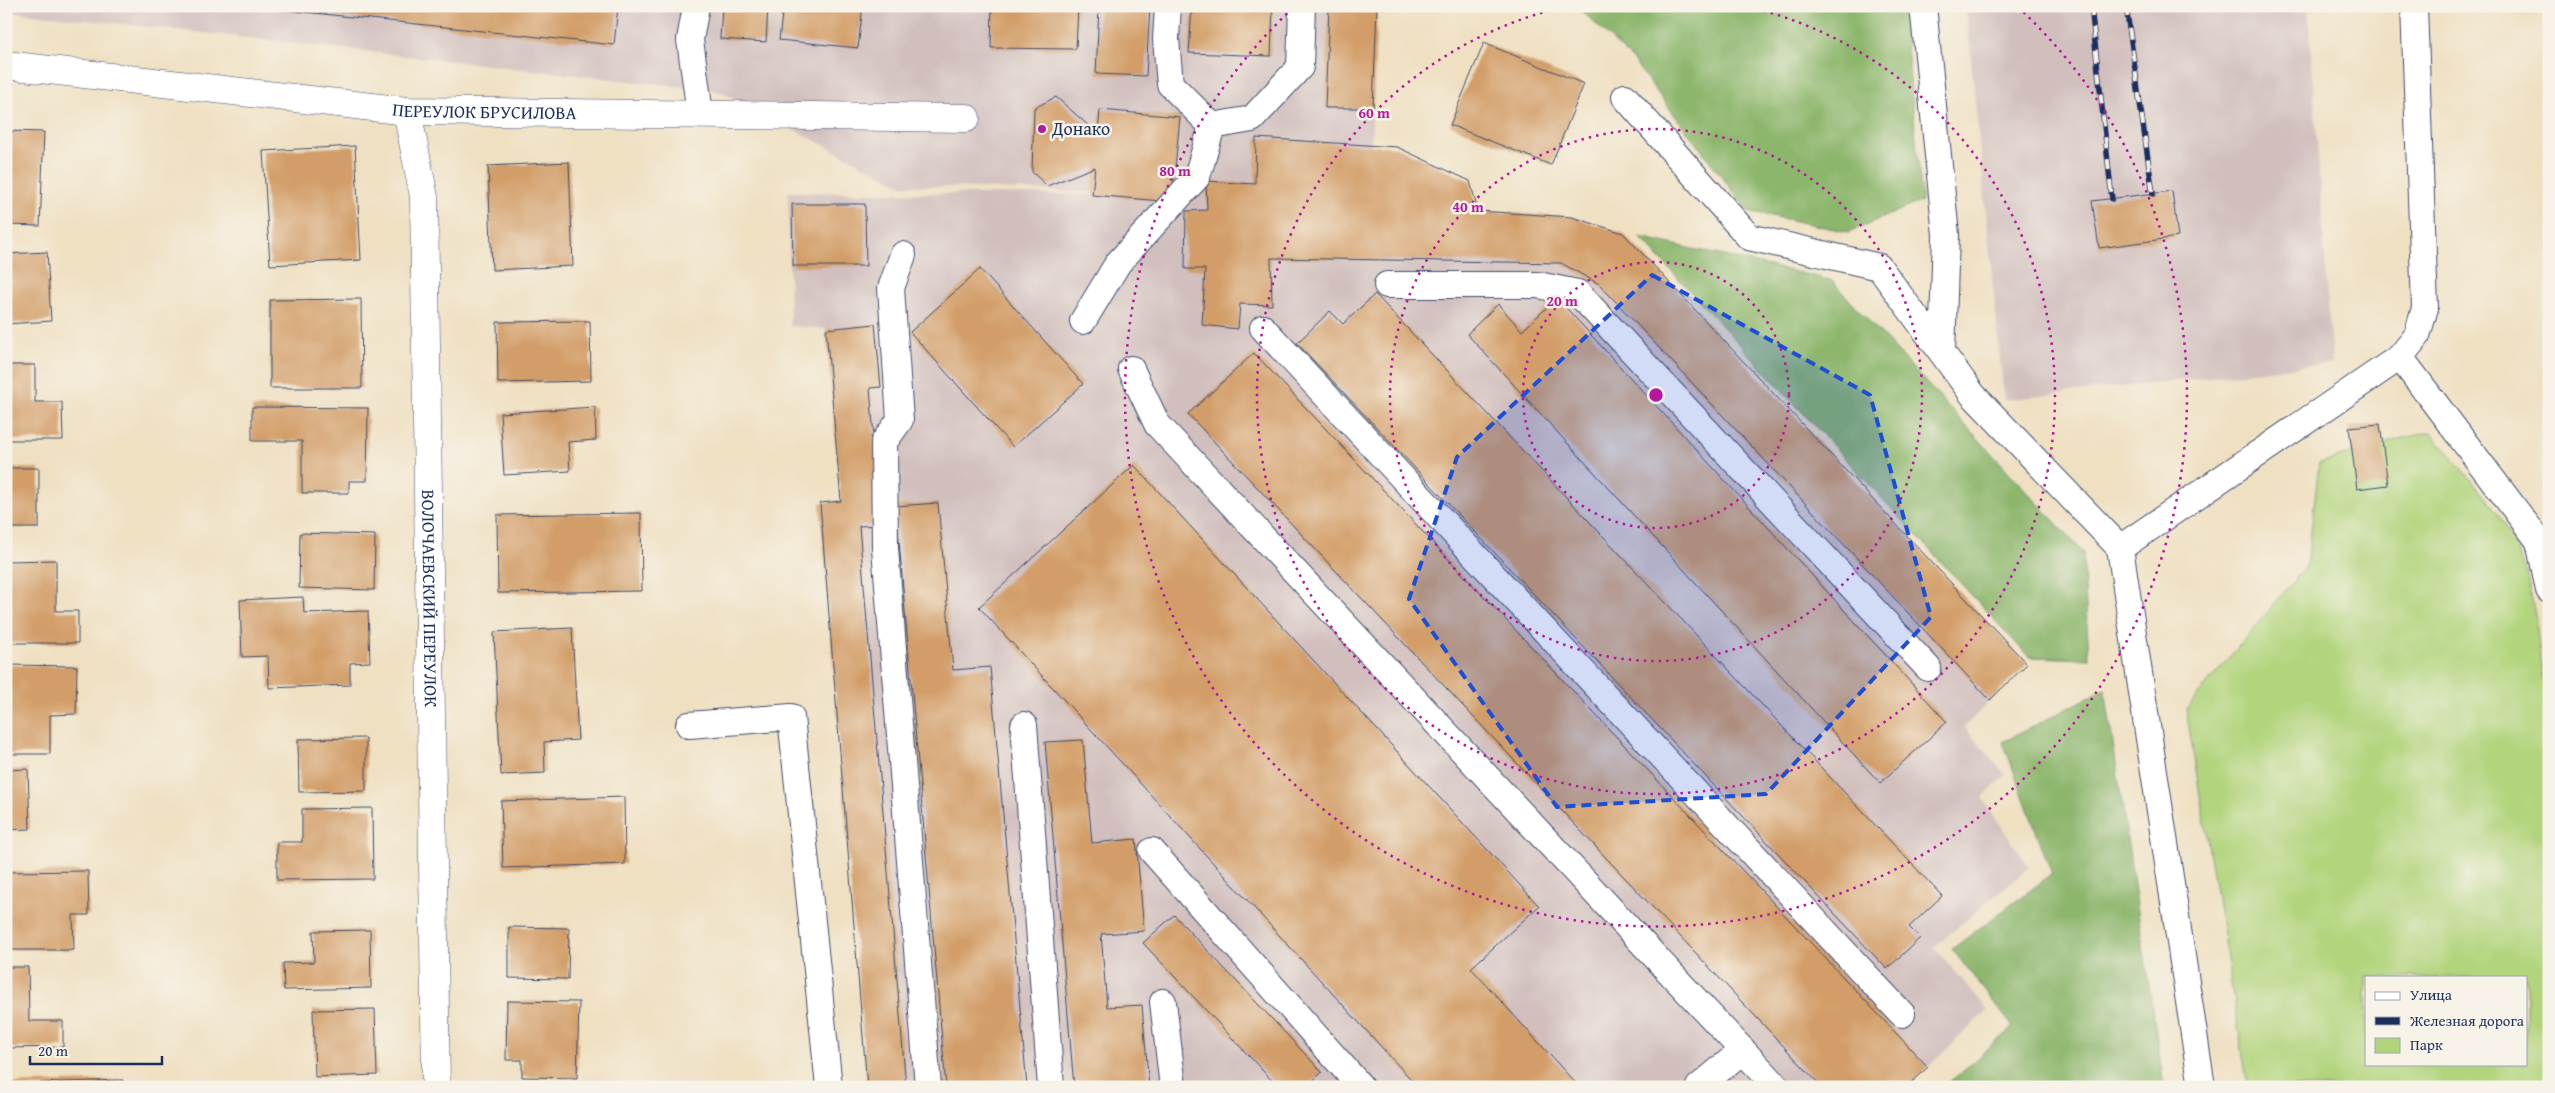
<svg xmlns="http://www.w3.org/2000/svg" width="2555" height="1093" font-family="'Gentium Book Plus',serif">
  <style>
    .industrial { fill: #d1bfbe }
    .green { fill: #b1d47c; stroke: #66826d; fill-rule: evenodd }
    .forest { fill: #8cb66c; stroke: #547265 }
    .building { fill: #d29d67 }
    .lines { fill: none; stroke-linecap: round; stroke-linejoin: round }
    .service-casing { stroke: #3b4a6d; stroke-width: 28 }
    .minor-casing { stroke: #3b4a6d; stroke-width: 29 }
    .service { stroke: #fff; stroke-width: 26 }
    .minor { stroke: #fff; stroke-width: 28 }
    .rail-casing { stroke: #1b2f5e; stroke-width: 5.5 }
    .rail { stroke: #f7f3e8; stroke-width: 4; stroke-dasharray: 11; stroke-linecap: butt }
    .marked { fill: #1d4ed8; fill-opacity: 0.2; stroke: #1d4ed8; stroke-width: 4; stroke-dasharray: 10 6; stroke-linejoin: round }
    .ring { fill: none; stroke: #b5179e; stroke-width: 2.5; stroke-dasharray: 2.5 5 }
    .poi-dot { fill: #b5179e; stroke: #f7f3e8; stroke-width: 2 }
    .labels { text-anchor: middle; stroke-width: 5; stroke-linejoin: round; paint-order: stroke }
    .street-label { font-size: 18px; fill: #1b2f5e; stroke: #f7f3e8 }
    .poi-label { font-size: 18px; fill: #1b2f5e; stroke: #f7f3e8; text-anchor: start }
    .centre { fill: #b5179e; stroke: #f7f3e8; stroke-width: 2.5 }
    .ring-label { font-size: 15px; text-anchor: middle; font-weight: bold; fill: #b5179e; stroke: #f7f3e8; stroke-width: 5; stroke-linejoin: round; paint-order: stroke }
  </style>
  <rect width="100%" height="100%" fill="#f7f3e8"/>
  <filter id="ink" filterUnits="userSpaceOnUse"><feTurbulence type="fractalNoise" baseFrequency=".02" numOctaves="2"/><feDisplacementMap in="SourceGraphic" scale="10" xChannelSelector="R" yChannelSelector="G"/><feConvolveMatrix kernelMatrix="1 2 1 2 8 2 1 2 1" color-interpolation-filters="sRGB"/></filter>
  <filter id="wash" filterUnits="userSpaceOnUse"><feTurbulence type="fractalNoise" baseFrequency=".0096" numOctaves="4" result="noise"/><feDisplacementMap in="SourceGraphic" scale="20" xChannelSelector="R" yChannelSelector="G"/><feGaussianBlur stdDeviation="1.12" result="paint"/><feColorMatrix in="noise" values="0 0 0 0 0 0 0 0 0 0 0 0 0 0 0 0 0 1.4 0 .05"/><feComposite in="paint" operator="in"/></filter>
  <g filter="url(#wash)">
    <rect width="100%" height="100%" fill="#efe0c2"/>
    <!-- industrial -->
    <path class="industrial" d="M6,6h1371l-6,140 26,1 73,34 8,30 94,6 51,16 404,431 -63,63 42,48 -24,23 47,69 -95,80 54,63 -81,77h-1040l-47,-584 21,-2 -15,-172 -36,-3 -2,-134 304,3 69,6 12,-13 1,-7 -22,14 -250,-10 -183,-94 -713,-80z
      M1966,6h342l24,357 -328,37z"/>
    <!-- green -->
    <path class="green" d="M2431,432l67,81 27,55 11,52 13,122v345h-301l-62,-378 121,-144 12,-102 84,-25zM2366,977h160v87h-160z"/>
    <!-- forest -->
    <path class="forest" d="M1577,6h326l19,195 -74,31 -100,-21 -117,-153z
      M1640,237l191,43 252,272 6,107 -60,-2z
      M2105,689l59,398h-220l69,-60 -61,-78 100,-75 -49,-132z"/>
    <g id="blocks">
      <!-- building -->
      <path class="building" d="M277,6h341l-4,39 -338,-36z
        M722,6h46l-2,36 -46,-3z
        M783,6h80l-5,42 -79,-8z
        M992,6h86l-2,43 -85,-1z
        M1099,6h51l-4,70 -50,-2z
        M1192,6h81l-2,50 -82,-3z
        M1329,6h48l-4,102h-48z
        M1484,43l100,41 -33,81 -101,-40z
        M1056,97l42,37 2,-24 80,7 -7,71 -12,13 -69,-6 3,-28 -48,19 -15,-14 2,-64z
        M6,131l38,1 -4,94 -34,-1z
        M1256,138l141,9 73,34 8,30 94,6 51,16 404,431 -37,36 -391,-416 -38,-21 -290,-5 1,47 -32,-1 -2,25 -36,-4 3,-56h-20l1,-58 21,-1 -1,-29 49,3z
        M355,146l6,114 -91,5 -7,-114z
        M569,162l4,104 -81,4 -4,-104z
        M2172,191l6,46 -79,11 -7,-47z
        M792,204h73l1,62h-73z
        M47,252l4,69 -45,3v-70z
        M980,269l103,115 -70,63 -103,-115z
        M1375,294l567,602 -33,31 11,11 -33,31 -590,-626 33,-32 13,13z
        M1557,298l390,424 -67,61 -413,-449 31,-30 24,27z
        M361,299l1,89h-92v-88z
        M590,321l1,60 -93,2 -1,-61z
        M875,324l6,63 -11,1 11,137 -22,1 47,561h-39l-47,-584 21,-2 -15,-172z
        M1254,353l674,714 -21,20h-85l-634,-673z
        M6,365h29v37h27l1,38h-57z
        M252,407l116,1 -1,73h-18v12h-47v-52h-50z
        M595,407l1,33 -28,2 2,29 -66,4 -4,-62z
        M2380,424l8,61 -31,4 -8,-62z
        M1134,465l405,441 -68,62 108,119h-161l-439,-480z
        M6,468h33v60h-33z
        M938,503l15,167 37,-3 37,420h-81l-50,-581z
        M641,513l1,78 -144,2 -1,-78z
        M300,533l75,2 -1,55 -75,-2z
        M56,560v51h22v32h-72v-82z
        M303,597l1,16 64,-2 2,51 -20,1v22l-81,3 -1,-32 -26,1 -2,-57z
        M572,628l6,112 -34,2 1,31 -44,2 -7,-143z
        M6,665l71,1 -1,48 -26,1v39h-44z
        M366,738v53l-67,1 -1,-53z
        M1083,740l9,103 44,-4 8,92 -43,3 6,73 35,-2 7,82h-75l-29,-345z
        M28,769l2,60 -24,1v-60z
        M624,797l1,67 -122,4 -2,-67z
        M372,808l1,71 -96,1v-38h25v-33z
        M88,871l1,44h-16l1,35h-68v-78z
        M1174,915l148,157 -16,15h-28l-135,-144z
        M509,927l60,1 -1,51 -59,-1z
        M370,930l1,58 -87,2 -1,-27 31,-1 -1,-31z
        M6,967h22l1,54h34v26l-57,1z
        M507,1001l72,1 -2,76 -55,-1v-17h-16z
        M375,1009l2,66 -62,2 -2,-67z
        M123,1080v7h-117v-3z"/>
    </g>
  </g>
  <g filter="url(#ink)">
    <use href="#blocks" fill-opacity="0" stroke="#3b4a6d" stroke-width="1"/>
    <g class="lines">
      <defs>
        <path id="service" d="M696,6l-6,34 10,74
          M1168,6l-2,33 4,45 42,42
          M1923,6l23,229 -4,118
          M2414,6l11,302 -8,28 -17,21 139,184 10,49
          M1625,97l124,140 130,30 94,128 147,153 82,539
          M903,255l-12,33 9,132 -16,22 1,106 43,539
          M1387,285h151l40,8 350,375
          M1083,321l35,-58 79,-86 15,-51 40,-7 48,-52 2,-61
          M1263,328l639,686
          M1131,369l26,55 620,663
          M2120,548l280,-191
          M689,725l102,-8 38,370
          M1024,725l27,362
          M1152,851l209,236
          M1163,1002l10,85
          M1699,1087l44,-37"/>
        <g id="minor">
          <path id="s1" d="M6,65l401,46 559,7"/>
          <path id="s2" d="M407,111l17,86 12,890"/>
        </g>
      </defs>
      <!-- service casing -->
      <use href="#service" class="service-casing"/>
      <!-- minor casing -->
      <use href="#minor" class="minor-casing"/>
      <!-- service -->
      <use href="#service" class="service"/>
      <!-- minor -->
      <use href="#minor" class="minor"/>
      <defs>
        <path id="rail" d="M2091,6l21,193
          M2126,6l27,188"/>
      </defs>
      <!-- rail casing -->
      <use href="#rail" class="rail-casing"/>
      <!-- rail -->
      <use href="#rail" class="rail"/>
    </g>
  </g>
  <!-- marked area -->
  <path class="marked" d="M1652,275l218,120 61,222 -165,177 -209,13 -148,-208 48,-142z"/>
  <!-- distance rings -->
  <g class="ring">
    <circle cx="1656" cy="395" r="133"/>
    <circle cx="1656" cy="395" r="266"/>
    <path d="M1749 7A399 399 0 1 1 1563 7"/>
    <path d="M2018 7A531 531 0 1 1 1294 7"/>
  </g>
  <!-- markers -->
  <circle class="poi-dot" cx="1042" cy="129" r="5"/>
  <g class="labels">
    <!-- street labels -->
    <g class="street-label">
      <text dy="6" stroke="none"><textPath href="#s1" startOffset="481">ПЕРЕУЛОК БРУСИЛОВА</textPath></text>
      <text dy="6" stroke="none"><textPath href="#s2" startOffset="489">ВОЛОЧАЕВСКИЙ ПЕРЕУЛОК</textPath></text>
    </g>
    <!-- poi labels -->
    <g class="poi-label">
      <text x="1052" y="135">Донако</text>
    </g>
  </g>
  <circle cx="1656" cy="395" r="8" class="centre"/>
  <g class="ring-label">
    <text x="1374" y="118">60 m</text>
    <text x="1175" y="176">80 m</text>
    <text x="1468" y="212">40 m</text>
    <text x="1562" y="306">20 m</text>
  </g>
  <!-- margin -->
  <rect width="2555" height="1093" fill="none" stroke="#f7f3e8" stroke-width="25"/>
  <!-- legend -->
  <rect x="2365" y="976" width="162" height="90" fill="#f7f3e8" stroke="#9fa5b1"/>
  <rect x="2375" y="992" width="25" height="8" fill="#ffffff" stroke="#9fa5b1"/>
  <text x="2410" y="1000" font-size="15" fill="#1b2f5e">Улица</text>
  <rect x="2375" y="1017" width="25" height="8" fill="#1b2f5e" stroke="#9fa5b1"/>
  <text x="2410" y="1026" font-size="15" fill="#1b2f5e">Железная дорога</text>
  <rect x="2375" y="1038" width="25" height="15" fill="#b1d47c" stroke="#9fa5b1"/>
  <text x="2410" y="1050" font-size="15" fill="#1b2f5e">Парк</text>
  <!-- scale -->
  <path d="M30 1056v8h132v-8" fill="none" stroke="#1b2f5e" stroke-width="2.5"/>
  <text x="38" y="1056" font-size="15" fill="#1b2f5e" stroke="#f7f3e8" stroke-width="4" paint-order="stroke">20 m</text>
</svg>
